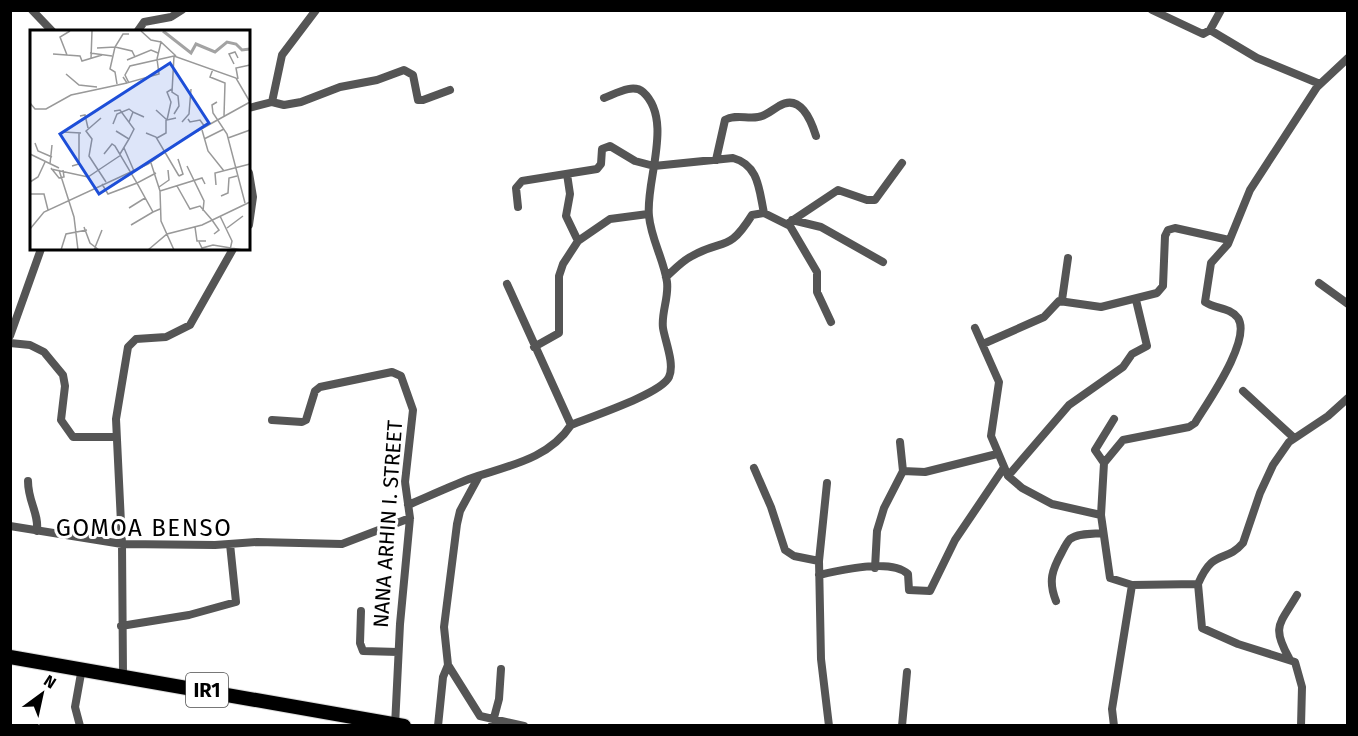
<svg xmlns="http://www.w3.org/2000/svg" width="1358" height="736" font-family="'Fira Sans',sans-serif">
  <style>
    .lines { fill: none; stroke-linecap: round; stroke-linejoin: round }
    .primary-casing { stroke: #dbdbdb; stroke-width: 16 }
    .minor { stroke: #555; stroke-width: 8 }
    .primary { stroke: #000; stroke-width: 14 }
    .labels { text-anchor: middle; stroke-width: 6; stroke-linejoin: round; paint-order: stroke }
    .shield { fill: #fff; stroke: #4c4c4c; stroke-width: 1.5 }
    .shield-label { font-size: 20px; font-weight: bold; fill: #000 }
    .street-label { font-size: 21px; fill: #000; stroke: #fff }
    .quarter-label { font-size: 24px; letter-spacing: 1.5px; fill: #000; stroke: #fff }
    .inset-river { fill: none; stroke: #a3a3a3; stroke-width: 3 }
    .inset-road { fill: none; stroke: #999; stroke-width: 1.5 }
    .view { fill: #1d4ed8; fill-opacity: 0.15; stroke: #1d4ed8; stroke-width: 3 }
    .inset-edge { fill: none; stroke: #000; stroke-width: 3 }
  </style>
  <rect width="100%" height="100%" fill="#fff"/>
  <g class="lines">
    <defs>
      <path id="primary" d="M10,657l394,69"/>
    </defs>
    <!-- primary casing -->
    <use href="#primary" class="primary-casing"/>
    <!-- minor -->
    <path class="minor" d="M32,10l21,22
      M1152,10l51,24 7,-4 11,-20
      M1210,30l47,28 63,26
      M137,32l7,-10 27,-5 11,-7
      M272,102l10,-47 34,-45
      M249,108l23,-6 12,3 17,-3 39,-15 37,-7 27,-10 9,5 5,25h5l27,-10
      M716,160l9,-40c10,-6 22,-1 33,-3 8,-1 14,-7 21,-11 21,-13 32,14 37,30
      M249,173l4,24 -4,28
      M567,174l3,20 -4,22 12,25
      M518,207l-2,-19 6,-7 75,-12 4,-5 1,-15 8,-3 25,15 19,5 79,-8c26,7 26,32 31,55
      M792,220l29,7 62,35
      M787,224l51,-34 29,10h8l27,-37
      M666,277c8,-7 16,-16 26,-21 33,-18 36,-3 60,-41l12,-2 26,13 27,46v20l14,30
      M1319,283l29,21
      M1062,300l6,-42
      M975,328l24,54 -8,54 17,40 14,12 30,16 49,11
      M10,336l31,-87
      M10,343l20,2 14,7 19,23 2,11 -4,34 12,17h43
      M983,344l61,-27 15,-16 42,6 56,-14 6,-7 2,-50 3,-6 7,-2 54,12
      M534,347l25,-14v-57l4,-12 15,-23 32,-22 38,-5
      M1243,391l50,46
      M1114,419l-19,31 9,13 -3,52 9,63 22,7 66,-1c16,-37 27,-20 45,-41l17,-50 13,-28 16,-23 39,-26 20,-18
      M272,420l30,2 4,-2 9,-29 5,-4 72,-15 9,4 12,34 -8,72 5,36 -10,106 -5,102
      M571,425c19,-8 90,-31 98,-48 6,-13 -4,-36 -6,-49 -2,-15 6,-30 4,-46 -3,-22 -16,-43 -18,-66 -4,-34 25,-96 -6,-124 -10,-9 -28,2 -39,6
      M1104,463l19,-23 66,-13 6,-4c12,-20 57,-83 43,-105 -8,-11 -23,-9 -33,-16l6,-39 17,-19 22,-54 67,-103 31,-29
      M754,468l17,39 14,43 9,6 25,5 2,98 8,67
      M903,471l22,1 72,-18
      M1008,476l61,-71 54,-38 9,-13 15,-8 -11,-46
      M28,481c0,21 11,32 9,50
      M408,505c21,-9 41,-18 61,-26 37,-13 79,-19 102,-54l-64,-141
      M10,526l112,18 93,1 42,-3 85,2 68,-26
      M819,561l8,-78
      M875,568l2,-37 7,-23 19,-37 -3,-29
      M819,575c21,-5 72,-17 89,-1l1,16 21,1 25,-51 48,-71
      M1198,584l4,44 36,16 57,18 7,25 -1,39
      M1056,601c-8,-20 -4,-31 6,-49 2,-4 5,-10 8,-13 8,-6 24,-5 33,-6
      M361,611l-1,32 3,8 35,1
      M121,626l68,-11 47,-13 -6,-58
      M1289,658c-18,-32 -9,-34 8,-63
      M448,665l32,51 44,10
      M123,675l-1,-131 -6,-125 12,-72 8,-8 30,-2 24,-12 43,-76
      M492,725l7,-26 2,-30
      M80,726l-5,-19 7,-39
      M438,726l5,-49 5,-12 -4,-38 13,-103 3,-13 19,-35
      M902,726l5,-54
      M1114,726l-2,-17 20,-124"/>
    <!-- primary -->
    <use href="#primary" class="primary"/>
  </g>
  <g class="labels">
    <!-- shield labels -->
    <rect class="shield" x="186" y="673" width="42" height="34" rx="4.5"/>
    <g class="shield-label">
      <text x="207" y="697">IR1</text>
    </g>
    <!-- street labels -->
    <g class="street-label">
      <text transform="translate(388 524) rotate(-86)" y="7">NANA ARHIN I. STREET</text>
    </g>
    <!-- quarter labels -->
    <g class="quarter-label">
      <text x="144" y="536">GOMOA BENSO</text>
    </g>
  </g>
  <!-- overview -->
  <g transform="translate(30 30)">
    <rect width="220" height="220" fill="#fff"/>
    <path class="inset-river" d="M133,1l28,22 5,-9 19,8 12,-10 9,2 6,6 8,-1"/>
    <path class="inset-road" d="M111,1l10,9 10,2M99,4h-6l-8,13 17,4 3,6M67,18l18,-1 -5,22 5,3 2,12M60,23l22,3M23,24l27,2 2,5 20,-6M37,25l-7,-18 10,-6M61,29l1,-28M127,29l4,-17 15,14M97,30l24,-10 7,3M204,34l-5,-10 6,-2 3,6M183,39l-3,8 15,6 -1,33M36,44l13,11 18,2M93,47l4,6 32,-9 -2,-15M208,49l-2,-11 14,-3M99,53l-4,-8 5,-9 44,-10 62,22 14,24M187,72l-5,3 1,8 14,21 18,69M0,73l5,6h11l25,-14 56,-12M126,80l11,10 9,-2M84,81l6,-1 14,19 -5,10M144,84l5,-8 -1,-10 -6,-4 2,-36M50,86l5,-1 3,13M71,88l-15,13 6,8 -3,17 17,26M158,89l2,3 10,-2 5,7M137,90l4,-18 -4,-10 5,-3M99,92l4,-10 11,5M152,92l7,-8 2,-25M83,94l4,-10 12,-5 4,3M172,100l6,21 16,20M86,101l13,8 -9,15M33,102l18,1M116,103l10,4 23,39M127,108l9,-5v-13M198,108l22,-8M174,109l20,-10M5,113l3,8 14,6M94,118l10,23M0,124l29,14M148,129l5,15 -4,2M121,133l9,28 1,30 13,29M20,134l2,-19M42,136l7,-2v-31M157,136l17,35 -1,10M21,138l8,10 5,-1 -1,-7M21,139l37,8 33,-22M29,140l15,47 4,33M126,143l-19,10 16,29 7,-3M0,152l8,-5 7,-15M72,154l6,10 29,-11 -22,-37 -3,-2 -8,10M186,155l-1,-12 35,-9M147,156l13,23 10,-3 12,14 7,10 -5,4M129,157l10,-7 -1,-10M130,161l42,-13 3,6M0,164h14l4,16M191,166l7,-3 1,-15 8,-2M99,178l16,-10M190,186l12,25 -2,9M101,195l22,-13M54,197l6,16 9,7M165,197l2,14h9M197,198l16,-12M0,199l14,-17 104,-48 37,-26 65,-36M169,212l3,6 11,-3 30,5M31,220l5,-16 21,-4M64,220l8,-20M118,220l19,-16 35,-9 48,-23"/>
    <path class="view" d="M140,33l39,60 -110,71 -39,-60z"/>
    <rect width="220" height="220" class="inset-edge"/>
  </g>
  <!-- border -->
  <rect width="1358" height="736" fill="none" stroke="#000000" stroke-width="24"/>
  <!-- north arrow -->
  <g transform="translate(42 694) rotate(33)" stroke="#ffffff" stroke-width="4.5" paint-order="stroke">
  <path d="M0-4.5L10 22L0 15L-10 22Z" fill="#000000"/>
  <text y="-9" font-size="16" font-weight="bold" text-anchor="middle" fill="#000000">N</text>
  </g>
</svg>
